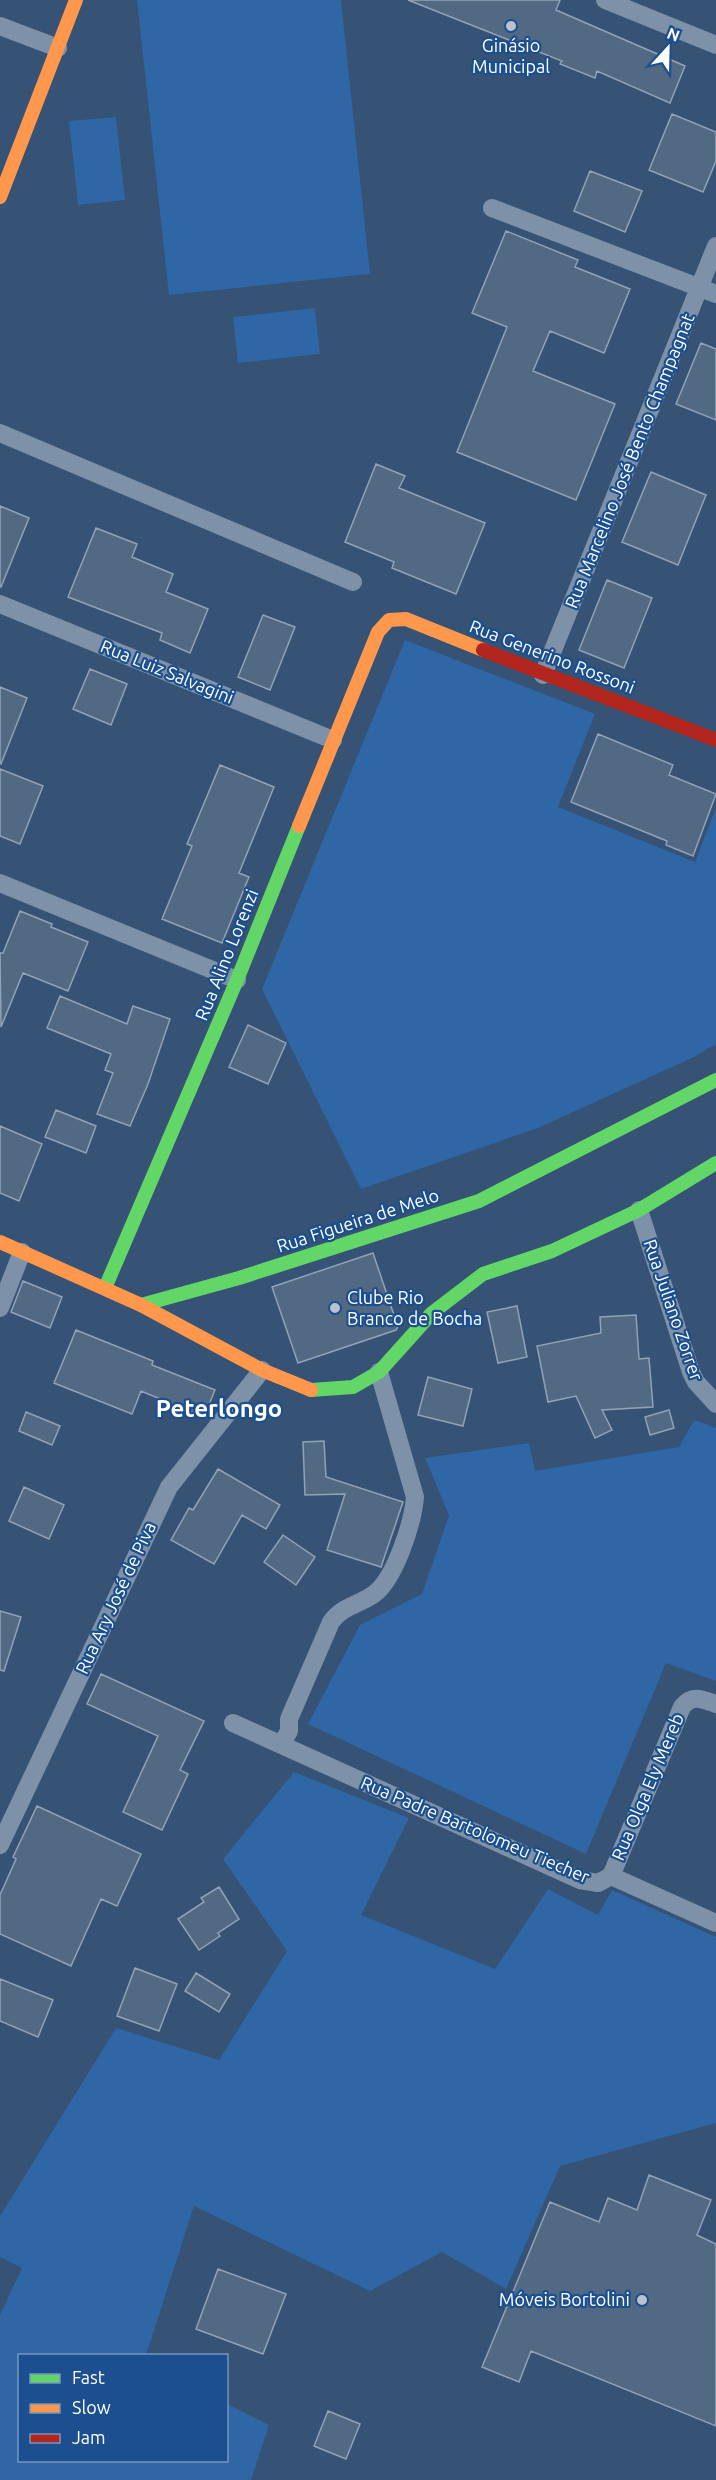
<svg xmlns="http://www.w3.org/2000/svg" width="716" height="2480" font-family="Ubuntu,sans-serif">
  <style>
    .green { fill: #2f66a5 }
    .building { fill: #526984; stroke: #92a2b6; stroke-width: 1.5 }
    .lines { fill: none; stroke-linecap: round; stroke-linejoin: round }
    .street { stroke: #7d92a8; stroke-width: 18 }
    .fast { stroke: #63d668; stroke-width: 14 }
    .slow { stroke: #ff974d; stroke-width: 14 }
    .jam { stroke: #b3261e; stroke-width: 14 }
    .poi-dot { fill: #b9c2ce; stroke: #1b4f8f; stroke-width: 2 }
    .labels { text-anchor: middle; stroke-width: 4.5; stroke-linejoin: round; paint-order: stroke }
    .poi-label { font-size: 18px; fill: #fff; stroke: #1b4f8f }
    .street-label { font-size: 18px; fill: #fff; stroke: #1b4f8f }
    .district-label { font-size: 24px; font-weight: bold; fill: #fff; stroke: #1b4f8f }
  </style>
  <rect width="100%" height="100%" fill="#365274"/>
  <!-- green -->
  <path class="green" d="M137,0h204l29,274 -201,21z
    M116,117l9,83 -47,5 -9,-84z
    M315,308l5,46 -82,9 -5,-46z
    M405,640l190,74 -37,93 137,55 21,-54v236l-22,13 -156,71 -177,61 -99,-200z
    M694,1420l22,8v253l-50,-18 -80,191 -278,-130 52,-99 62,-31 27,-79 -24,-57 104,-15 6,28 144,-24z
    M294,1772l115,46 -48,97 134,54 53,-80 50,26 14,-25 104,47v186l-156,43 -54,123 -64,-37 -72,39 -176,-85 -48,149 -126,1v104h206l1,-56 42,21 -18,55h-251v-165l22,-47 -22,-11v-41l116,-188 103,32 68,-109 -64,-92z"/>
  <!-- building -->
  <path class="building" d="M408,0h152l-4,10 129,56 -15,37 -73,-32 -2,7 -35,-14 2,-3z
    M672,114l44,18v29l-13,31 -54,-22z
    M590,171l52,20 -17,41 -51,-21z
    M506,231l72,29 -3,7 55,22 -26,64 -54,-22 -17,40 82,33 -39,96 -119,-48 50,-125 -35,-14z
    M701,343l15,6v71l-40,-16z
    M376,464l29,12 -6,12 86,35 -29,71 -64,-26 2,-6 -49,-20z
    M651,472l55,23 -28,70 -56,-23z
    M0,506l29,12 -28,69h-1z
    M96,528l41,16 -5,13 41,17 -7,18 42,17 -18,44 -30,-13 2,-7 -94,-36z
    M607,580l45,18 -28,70 -45,-18z
    M263,615l32,12 -25,63 -32,-13z
    M90,669l37,15 -16,41 -38,-16z
    M0,687l27,11 -26,66 -1,-1z
    M598,734l75,31 -4,10 47,19 -23,62 -27,-11 1,-4 -96,-39z
    M220,765l54,22 -35,86 10,4 -27,66 -60,-24 30,-73 -5,-2z
    M0,769l43,17 -23,58 -20,-8z
    M20,911l32,13 -1,3 37,15 -20,49 -45,-18 -22,54 -1,-74h3z
    M60,996l67,28 6,-18 37,13 -22,65 -18,42 -33,-12 16,-41 -8,-3 6,-16 -64,-26z
    M248,1025l38,18 -18,41 -39,-17z
    M56,1110l40,16 -10,27 -41,-16z
    M0,1126l42,18 -23,57 -19,-8z
    M373,1253l25,74 -2,3 -98,33 -26,-76z
    M23,1281l39,16 -12,31 -39,-16z
    M517,1306l10,51 -29,6 -11,-51z
    M636,1315l3,44 10,-1 4,49 -51,3 10,20 -17,8 -19,-42 -28,6 -11,-56 64,-13 -1,-16z
    M76,1330l77,31 -1,4 63,25 -11,27 -63,-26 -9,23 -78,-31z
    M428,1377l44,12 -9,37 -45,-11z
    M669,1410l5,18 -24,7 -5,-18z
    M26,1412l34,14 -8,19 -33,-14z
    M324,1441l2,36 77,25 -22,65 -54,-17 18,-56 -40,1 -2,-53z
    M218,1469l62,36 -14,24 -24,-14 -28,49 -43,-24 18,-32 4,2z
    M24,1487l40,18 -15,34 -40,-18z
    M283,1535l32,22 -19,28 -32,-23z
    M0,1611l21,6 -17,54 -4,-1z
    M101,1674l103,47 -24,49 8,4 -26,56 -39,-18 35,-76 -71,-32z
    M37,1806l104,48 -24,52 -16,-7 -30,67 -71,-32v-39l16,-36 -3,-2z
    M219,1887l20,32 -21,14 2,3 -21,14 -21,-31 26,-17 -3,-4z
    M135,1968l42,16 -18,47 -42,-15z
    M196,1973l34,21 -11,18 -34,-21z
    M0,1979l53,21 -15,37 -38,-16z
    M649,2175l62,25 -14,35 19,9v182l-185,-75 -12,31 -37,-15 68,-165 49,20 9,-24 29,12z
    M218,2269l68,25 -23,60 -67,-25z
    M328,2411l32,13 -14,35 -32,-13z"/>
  <g class="lines">
    <!-- street -->
    <path class="street" d="M605,0l111,45
      M0,26l58,22
      M492,208l224,86
      M0,433l353,149
      M0,604l333,136
      M543,675l173,-429
      M0,883l237,97
      M639,1210l52,162 5,10 20,22
      M0,1308l22,-56
      M233,1723l347,157 18,3 13,-7
      M281,1745l8,-14v-12l42,-97c11,-16 28,-17 43,-28 21,-15 39,-72 41,-97l-36,-125
      M0,1845l169,-358 93,-117
      M611,1876l71,-169c10,-13 20,-8 34,-3
      M611,1876l105,47"/>
    <!-- fast -->
    <path class="fast" d="M105,1288l132,-308 62,-154
      M141,1305l98,-27 240,-77 237,-121
      M311,1390l42,-3 26,-15 53,-59 51,-39 69,-23 87,-41 77,-47"/>
    <!-- slow -->
    <path class="slow" d="M0,197l76,-197
      M299,826l79,-194 11,-12 17,-1 77,31
      M0,1242l141,63 121,65 49,20"/>
    <!-- jam -->
    <path class="jam" d="M483,650l233,90"/>
  </g>
  <!-- markers -->
  <g class="poi-dot">
    <circle cx="511" cy="26" r="6"/>
    <circle cx="335" cy="1308" r="6"/>
    <circle cx="642" cy="2300" r="6"/>
  </g>
  <g class="labels">
    <!-- poi labels -->
    <g class="poi-label">
      <text x="511" y="52">Ginásio<tspan x="511" dy="21">Municipal</tspan></text>
      <text x="347" y="1304" text-anchor="start">Clube Rio<tspan x="347" dy="21">Branco de Bocha</tspan></text>
      <text x="630" y="2306" text-anchor="end">Móveis Bortolini</text>
    </g>
    <!-- street labels -->
    <g class="street-label">
      <text transform="translate(630 461) rotate(-68)" y="6">Rua Marcelino José Bento Champagnat</text>
      <text transform="translate(552 657) rotate(21)" y="6">Rua Generino Rossoni</text>
      <text transform="translate(167 672) rotate(22)" y="6">Rua Luiz Salvagini</text>
      <text transform="translate(227 955) rotate(-68)" y="6">Rua Alino Lorenzi</text>
      <text transform="translate(358 1221) rotate(-18)" y="6">Rua Figueira de Melo</text>
      <text transform="translate(673 1310) rotate(71)" y="6">Rua Juliano Zorrer</text>
      <text transform="translate(116 1598) rotate(-65)" y="6">Rua Ary José de Piva</text>
      <text transform="translate(648 1787) rotate(-67)" y="6">Rua Olga Ely Mereb</text>
      <text transform="translate(475 1830) rotate(23)" y="6">Rua Padre Bartolomeu Tiecher</text>
    </g>
    <!-- district labels -->
    <g class="district-label">
      <text x="219" y="1417">Peterlongo</text>
    </g>
  </g>
  <!-- legend -->
  <rect x="18" y="2354" width="210" height="108" fill="#1b4f8f" stroke="#7695bc" stroke-width="1.5"/>
  <rect x="30" y="2374" width="30" height="9" fill="#63d668" stroke="#7695bc" stroke-width="1.5"/>
  <text x="72" y="2384" font-size="18" fill="#ffffff">Fast</text>
  <rect x="30" y="2404" width="30" height="9" fill="#ff974d" stroke="#7695bc" stroke-width="1.5"/>
  <text x="72" y="2414" font-size="18" fill="#ffffff">Slow</text>
  <rect x="30" y="2434" width="30" height="9" fill="#b3261e" stroke="#7695bc" stroke-width="1.5"/>
  <text x="72" y="2444" font-size="18" fill="#ffffff">Jam</text>
  <!-- north arrow -->
  <g transform="translate(668 48) rotate(22)" stroke="#1b4f8f" stroke-width="4.5" paint-order="stroke">
  <path d="M0-4.5L10 22L0 15L-10 22Z" fill="#ffffff"/>
  <text y="-9" font-size="16" font-weight="bold" text-anchor="middle" fill="#ffffff">N</text>
  </g>
</svg>
